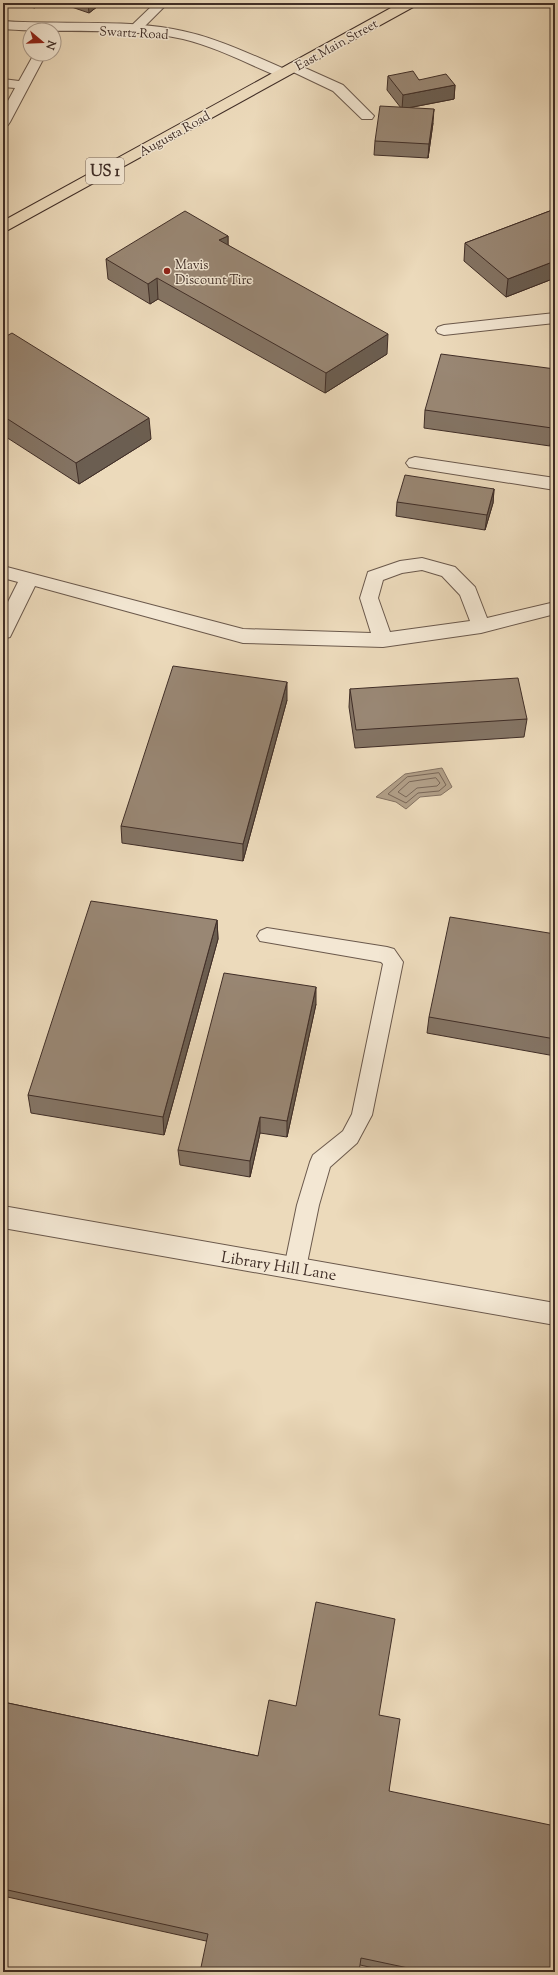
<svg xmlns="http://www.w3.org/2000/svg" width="558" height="1975" font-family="'Sorts Mill Goudy',serif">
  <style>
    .water { fill: #b2a089; stroke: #847262 }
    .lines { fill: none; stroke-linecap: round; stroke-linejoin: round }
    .shore { stroke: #796758; stroke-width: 1 }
    .lane-casing { stroke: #6b594c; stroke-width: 2 }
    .street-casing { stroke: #6b594c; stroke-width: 2 }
    .primary-casing { stroke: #402e27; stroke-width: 2 }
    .lane { fill: #f3e7d3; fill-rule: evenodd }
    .street { fill: #f3e7d3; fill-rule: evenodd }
    .primary { fill: #ecdabb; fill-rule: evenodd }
    .wall { fill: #847464; stroke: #402e27 }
    .shaded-wall { fill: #6b5e51; stroke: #402e27 }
    .building { fill: #998774; stroke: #402e27 }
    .poi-dot { fill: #8f2418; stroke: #f3e7d3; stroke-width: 1.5 }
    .labels { text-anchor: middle; stroke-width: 3; stroke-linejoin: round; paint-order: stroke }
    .far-street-label { font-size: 13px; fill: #402e27; stroke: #f3e7d3 }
    .far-poi-label { font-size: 13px; fill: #402e27; stroke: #f3e7d3; text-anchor: start }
    .shield { fill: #f3e7d3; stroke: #76665b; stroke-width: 1 }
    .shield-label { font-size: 15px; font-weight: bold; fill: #402e27 }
    .street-label { font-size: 16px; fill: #402e27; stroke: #f3e7d3 }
  </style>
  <rect width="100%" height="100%" fill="#ecdabb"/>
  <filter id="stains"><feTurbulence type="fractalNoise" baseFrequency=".005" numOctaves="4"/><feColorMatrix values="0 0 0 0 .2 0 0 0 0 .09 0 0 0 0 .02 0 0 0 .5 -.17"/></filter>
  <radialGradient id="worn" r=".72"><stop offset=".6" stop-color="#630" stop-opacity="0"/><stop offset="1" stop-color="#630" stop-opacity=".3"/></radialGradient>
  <!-- water -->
  <path class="water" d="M442,768l10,19 -11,8 -21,2 -14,12 -10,-7 -20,-5 29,-23z"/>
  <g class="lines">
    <!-- shore -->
    <path class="shore" d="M439,773l7,12 -7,6 -21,2 -12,10 -18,-9 19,-17z
      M436,778l4,5 -3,3 -20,2 -11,9 -8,-5 11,-10z"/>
    <defs>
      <path id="lane" d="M155,3h13l-30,30h-8l-2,-3 2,-3z
        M34,54h12l-36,68 -2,3 -5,1v-16l12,-22 -12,-1v-8l16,2z
        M294,63l49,22 31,31 -2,3h-10l-29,-28 -44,-21 -1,-3 1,-3z
        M267,928l120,19 7,2 9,13 -31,153 -15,28 -27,24 -11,38 -13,63 -3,7 -8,3 -8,-3 -3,-7 13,-63 13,-43 3,-7 30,-24 9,-17 31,-150 -2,-2 -121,-21 -3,-5 3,-5z"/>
      <path id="street" d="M3,21c56,4 114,-2 170,8 40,7 77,25 114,41l2,3 -2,3h-10c-31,-13 -61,-29 -94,-37 -60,-13 -123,-5 -180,-10z
        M555,313v10l-111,12 -6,-2 -2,-3 2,-3 6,-2z
        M415,457l140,21v12l-146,-23 -3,-4 3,-4z
        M422,558l33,9 20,20 12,31 68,-16v12l-74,19 -98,14 -140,-4 -208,-57 -25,51 -7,2v-27l15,-30 -15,-4v-12l240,63 128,4 -11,-35 8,-26 32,-11zM422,570l20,6 18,19 10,26 -80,11 -12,-34 5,-18 19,-7z
        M3,1206l552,97v22l-552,-97z"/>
      <path id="primary" d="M400,3h17l-2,3 -407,224 -5,2v-11z"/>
    </defs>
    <!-- lane casing -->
    <use href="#lane" class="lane-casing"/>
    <!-- street casing -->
    <use href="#street" class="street-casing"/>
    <!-- primary casing -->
    <use href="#primary" class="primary-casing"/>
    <!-- lane -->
    <use href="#lane" class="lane"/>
    <!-- street -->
    <use href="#street" class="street"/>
    <!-- primary -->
    <use href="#primary" class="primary"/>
  </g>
  <!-- wall -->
  <path class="wall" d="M9,3h31l-5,5z
    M60,3h42l-13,10z
    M388,76l31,4 36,5 -1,14 -46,9 25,15 -5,35 -54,-3 1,-14 26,-33 -14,-18z
    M555,209v69l-49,19 -42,-36 1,-18z
    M228,236v9l159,109 -62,39 -167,-94 -8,5 -42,-25 -2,-20z
    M3,338l148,101 -72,45 -73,-47 -3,2z
    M555,369v54l-5,23 -126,-18 1,-18z
    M494,489l-1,14 -8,27 -89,-14 1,-14z
    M350,689l177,30 -3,18 -169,11 -6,-41z
    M287,700l-44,161 -121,-18 -1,-17z
    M217,920l1,19 -54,196 -133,-22 -3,-18z
    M555,934v122l-128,-23 2,-16z
    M316,1004l-29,133 -27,-4 -10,44 -70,-12 -2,-15z
    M3,1702l255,54 38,-50 83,9 10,76 166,181h-163l-32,-7 -154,-24 -203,-45z"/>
  <!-- shaded-wall -->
  <path class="shaded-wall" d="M34,3h6l-5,5z
    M88,3h14l-13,10z
    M455,85l-1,14 -52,10 1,-14z
    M434,109l-1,14 -5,35 1,-14z
    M228,236v20l-9,-16z
    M555,261v17l-49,19 2,-18z
    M157,278l1,21 -8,5 -2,-20z
    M388,334l-1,20 -62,39 1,-20z
    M3,416l3,21 -3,2z
    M555,416v7l-5,23 2,-18z
    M149,418l2,21 -72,45 -3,-21z
    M494,489l-1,14 -8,27 2,-15z
    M287,682v18l-44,161v-17z
    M217,920l1,19 -54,196 -1,-18z
    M316,987v17l-29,133v-16z
    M260,1117v16l-10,44v-16z"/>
  <!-- building -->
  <path class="building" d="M413,71l6,9 27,-6 9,11 -52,10 -15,-19z
    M380,106l54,3 -5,35 -54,-3z
    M555,209v52l-47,18 -43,-36z
    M185,211l43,25 -9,4 169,94 -62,39 -169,-95 -9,6 -42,-25z
    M12,333l137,85 -73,45 -73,-47v-78z
    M441,354l114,15v47l-3,12 -127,-18z
    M405,475l89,14 -7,26 -90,-13z
    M173,666l114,16 -44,162 -122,-18z
    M518,678l9,41 -171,11 -6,-41z
    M91,901l126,19 -54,197 -135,-22z
    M450,917l105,17v105l-126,-22z
    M224,973l92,14 -29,134 -27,-4 -10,44 -72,-11z
    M316,1602l79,17 -16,96 21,4 -11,72 166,35v146h-128l-66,-14 -2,14h-159l8,-38 -205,-45v-187l255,54 11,-56 27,6z"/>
  <!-- markers -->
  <circle class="poi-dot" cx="167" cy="271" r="4"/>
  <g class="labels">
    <!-- far-street labels -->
    <g class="far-street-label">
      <text transform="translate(134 32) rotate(3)" y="5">Swartz Road</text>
      <text transform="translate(336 44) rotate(-29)" y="5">East Main Street</text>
      <text transform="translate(174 133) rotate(-29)" y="5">Augusta Road</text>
    </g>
    <!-- far-poi labels -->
    <g class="far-poi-label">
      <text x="175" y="269">Mavis<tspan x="175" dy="15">Discount Tire</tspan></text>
    </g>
    <!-- shield labels -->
    <rect class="shield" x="86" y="158" width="38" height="26" rx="3"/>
    <g class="shield-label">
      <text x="105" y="176">US 1</text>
    </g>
    <!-- street labels -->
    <g class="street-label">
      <text transform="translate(279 1265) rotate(9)" y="6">Library Hill Lane</text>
    </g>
  </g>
  <!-- margin -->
  <rect width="558" height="1975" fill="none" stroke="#ecdabb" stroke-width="16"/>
  <rect x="4" y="4" width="550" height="1967" fill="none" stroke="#402e27" stroke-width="2"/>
  <rect x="8" y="8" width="542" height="1959" fill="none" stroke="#402e27"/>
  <!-- north arrow -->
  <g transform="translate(42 42) rotate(109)"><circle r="19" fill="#f3e7d3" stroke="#ab9d8e"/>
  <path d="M0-3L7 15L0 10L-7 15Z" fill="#8f2418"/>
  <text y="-6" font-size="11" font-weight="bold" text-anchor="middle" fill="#402e27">N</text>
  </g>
  <rect width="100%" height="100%" filter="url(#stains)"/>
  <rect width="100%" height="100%" fill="url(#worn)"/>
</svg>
